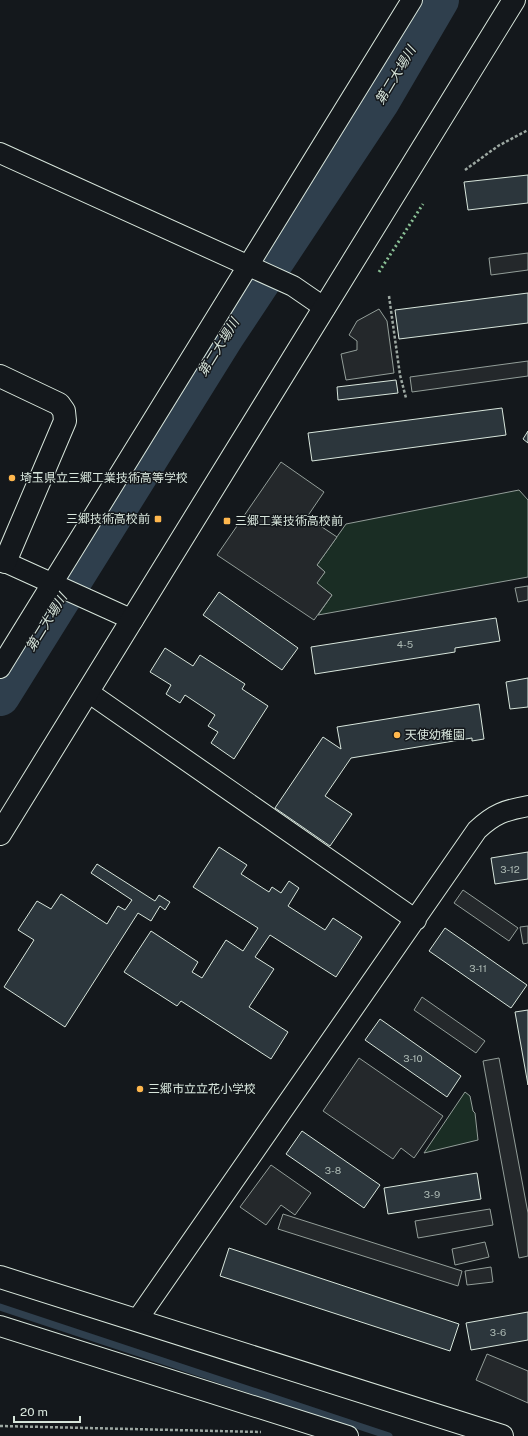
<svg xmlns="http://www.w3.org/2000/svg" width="528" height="1436" font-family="'Public Sans','Noto Sans JP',sans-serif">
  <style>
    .green { fill: #1a2d24; stroke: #939e99 }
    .parking { fill: #24282b; stroke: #939e99 }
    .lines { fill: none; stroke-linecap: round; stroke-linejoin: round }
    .stream { stroke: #2f3f4d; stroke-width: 7 }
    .river { stroke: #2f3f4d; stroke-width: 40 }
    .building { fill: #2c363c; stroke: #d8e6dc }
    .street-casing { stroke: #d8e6dc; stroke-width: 22 }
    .secondary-casing { stroke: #d8e6dc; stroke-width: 24 }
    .path { stroke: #9da8a2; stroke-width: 2.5; stroke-dasharray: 3 2; stroke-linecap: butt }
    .street { stroke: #14181c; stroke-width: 20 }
    .secondary { stroke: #14181c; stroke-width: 22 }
    .hedge { stroke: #8ac095; stroke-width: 3; stroke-dasharray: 2 3; stroke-linecap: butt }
    .poi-dot { fill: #ffb74d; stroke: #14181c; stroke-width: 1.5 }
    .labels { text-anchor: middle; stroke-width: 3; stroke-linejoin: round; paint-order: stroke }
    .number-label { font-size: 10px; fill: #adbab4 }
    .poi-label { font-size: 12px; fill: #d8e6dc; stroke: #14181c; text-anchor: start }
    .water-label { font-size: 13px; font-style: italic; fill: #d8e6dc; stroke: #14181c }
  </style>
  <rect width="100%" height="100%" fill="#14181c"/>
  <!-- green -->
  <path class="green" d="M519,490l9,10v77l-210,38 14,-20 -16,-12 9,-11 -8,-7 29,-41z
    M465,1092l5,4 3,15 2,2 3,27 -54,13z"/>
  <!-- parking -->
  <path class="parking" d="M528,253v17l-37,5 -2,-17z
    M379,309l8,12 7,52 -48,7 -5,-26 16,-4v-9l-8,-6 8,-14z
    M528,361v15l-116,16 -2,-15z
    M281,462l43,30 -17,25 30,20 -20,28 8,7 -8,11 15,12 -18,25 -97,-65z
    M528,586v14l-10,2 -3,-14z
    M463,890l55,38 -9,13 -55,-38z
    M528,926v17l-5,1 -3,-17z
    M422,997l63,44 -9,12 -62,-43z
    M359,1058l84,58 -29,42 -13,-10 -8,11 -70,-48z
    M499,1058l29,155v43l-9,2 -36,-197z
    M271,1165l40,28 -16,22 -14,-10 -15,20 -26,-18z
    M490,1209l3,16 -75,13 -3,-17z
    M283,1214l179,57 -4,15 -180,-57z
    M485,1242l4,15 -34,8 -3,-16z
    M491,1267l2,15 -26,3 -2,-14z
    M487,1354l41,17v32l-52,-23z"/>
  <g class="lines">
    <!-- stream -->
    <path class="stream" d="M0,1307l389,129"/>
    <!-- river -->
    <path class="river" d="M0,696l225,-361 155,-234 59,-101"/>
  </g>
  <!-- building -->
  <path class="building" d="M528,175v28l-60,7 -4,-28z
    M528,293v30l-129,16 -4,-29z
    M396,380l2,13 -60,7 -1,-13z
    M502,408l4,27 -194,26 -4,-28z
    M528,431v12l-5,-4z
    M219,592l79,56 -16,22 -79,-55z
    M496,618l4,23 -45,7v4l-140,22 -4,-27z
    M165,648l28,18 7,-11 45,29 -3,5 26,17 -34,53 -23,-16 7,-11 -10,-6 7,-11 -30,-20 -5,8 -14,-9 5,-9 -21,-13z
    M528,678v29l-18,2 -4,-27z
    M479,704l5,35 -12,2v-3l-121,20 -26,38 27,18 -22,32 -55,-38 48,-71 18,12 -4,-22z
    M219,847l28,18 -6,9 28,18 3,-5 9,6 8,-12 10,7 -11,18 37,24 8,-12 29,19 -26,40 -66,-42 -15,22 19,12 -25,38 39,25 -17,27 -90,-58 -4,5 -53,-34 27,-41 47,31 -6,10 10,6 24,-38 17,11 15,-23 -65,-41z
    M528,852v27l-33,5 -4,-26z
    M97,864l58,37 4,-6 11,7 -5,8 -5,-4 -9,15 -13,-8 -73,114 -61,-40 30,-47 -16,-10 19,-29 14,8 10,-15 46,30 11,-18 7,4 7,-10 -41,-27z
    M445,928l82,57 -16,23 -82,-57z
    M528,1010v75l-13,-73z
    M380,1019l81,57 -14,21 -82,-57z
    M302,1131l78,54 -16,23 -78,-54z
    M477,1173l4,26 -93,15 -4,-26z
    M229,1248l230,76 -9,27 -230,-75z
    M528,1312v28l-57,10 -5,-27z"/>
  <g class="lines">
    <defs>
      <path id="street" d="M0,153l293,133 32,22
        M5,562l128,58
        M0,668l412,-668
        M88,692l328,228
        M137,1320l340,-490c17,-16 28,-20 51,-24
        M0,1326l348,110"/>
      <path id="secondary" d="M0,376l59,28 5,7 1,10 -60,141
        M0,834l514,-834
        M0,1277l502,159"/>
    </defs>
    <!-- street casing -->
    <use href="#street" class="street-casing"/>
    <!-- secondary casing -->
    <use href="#secondary" class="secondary-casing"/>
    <!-- path -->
    <path class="path" d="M465,170l33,-24 30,-16
      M389,296l11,79 6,23
      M0,1426l261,6"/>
    <!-- street -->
    <use href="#street" class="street"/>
    <!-- secondary -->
    <use href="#secondary" class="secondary"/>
    <!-- hedge -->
    <path class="hedge" d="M379,272l44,-68"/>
  </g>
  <!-- markers -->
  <g class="poi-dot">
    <circle cx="12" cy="478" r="4"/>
    <rect x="154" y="515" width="8" height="8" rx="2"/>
    <rect x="223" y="517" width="8" height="8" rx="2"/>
    <circle cx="397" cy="735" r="4"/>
    <circle cx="140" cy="1089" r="4"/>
  </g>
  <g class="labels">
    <!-- number labels -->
    <g class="number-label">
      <text x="405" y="648">4-5</text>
      <text x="510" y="873">3-12</text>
      <text x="478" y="972">3-11</text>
      <text x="413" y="1062">3-10</text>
      <text x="333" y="1174">3-8</text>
      <text x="432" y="1198">3-9</text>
      <text x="498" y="1336">3-6</text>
    </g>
    <!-- poi labels -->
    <g class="poi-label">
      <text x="20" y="482">埼玉県立三郷工業技術高等学校</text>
      <text x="150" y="523" text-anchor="end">三郷技術高校前</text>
      <text x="235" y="525">三郷工業技術高校前</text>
      <text x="405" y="739">天使幼稚園</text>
      <text x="148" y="1093">三郷市立立花小学校</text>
    </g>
    <!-- water labels -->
    <g class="water-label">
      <text transform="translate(395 75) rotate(-59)" y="5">第二大場川</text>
      <text transform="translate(218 347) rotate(-58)" y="5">第二大場川</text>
      <text transform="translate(46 622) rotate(-58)" y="5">第二大場川</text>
    </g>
  </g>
  <!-- scale -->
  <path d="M14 1416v6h66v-6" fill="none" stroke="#d8e6dc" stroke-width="2"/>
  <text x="20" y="1416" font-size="12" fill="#d8e6dc" stroke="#14181c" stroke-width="3" paint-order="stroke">20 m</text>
</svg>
